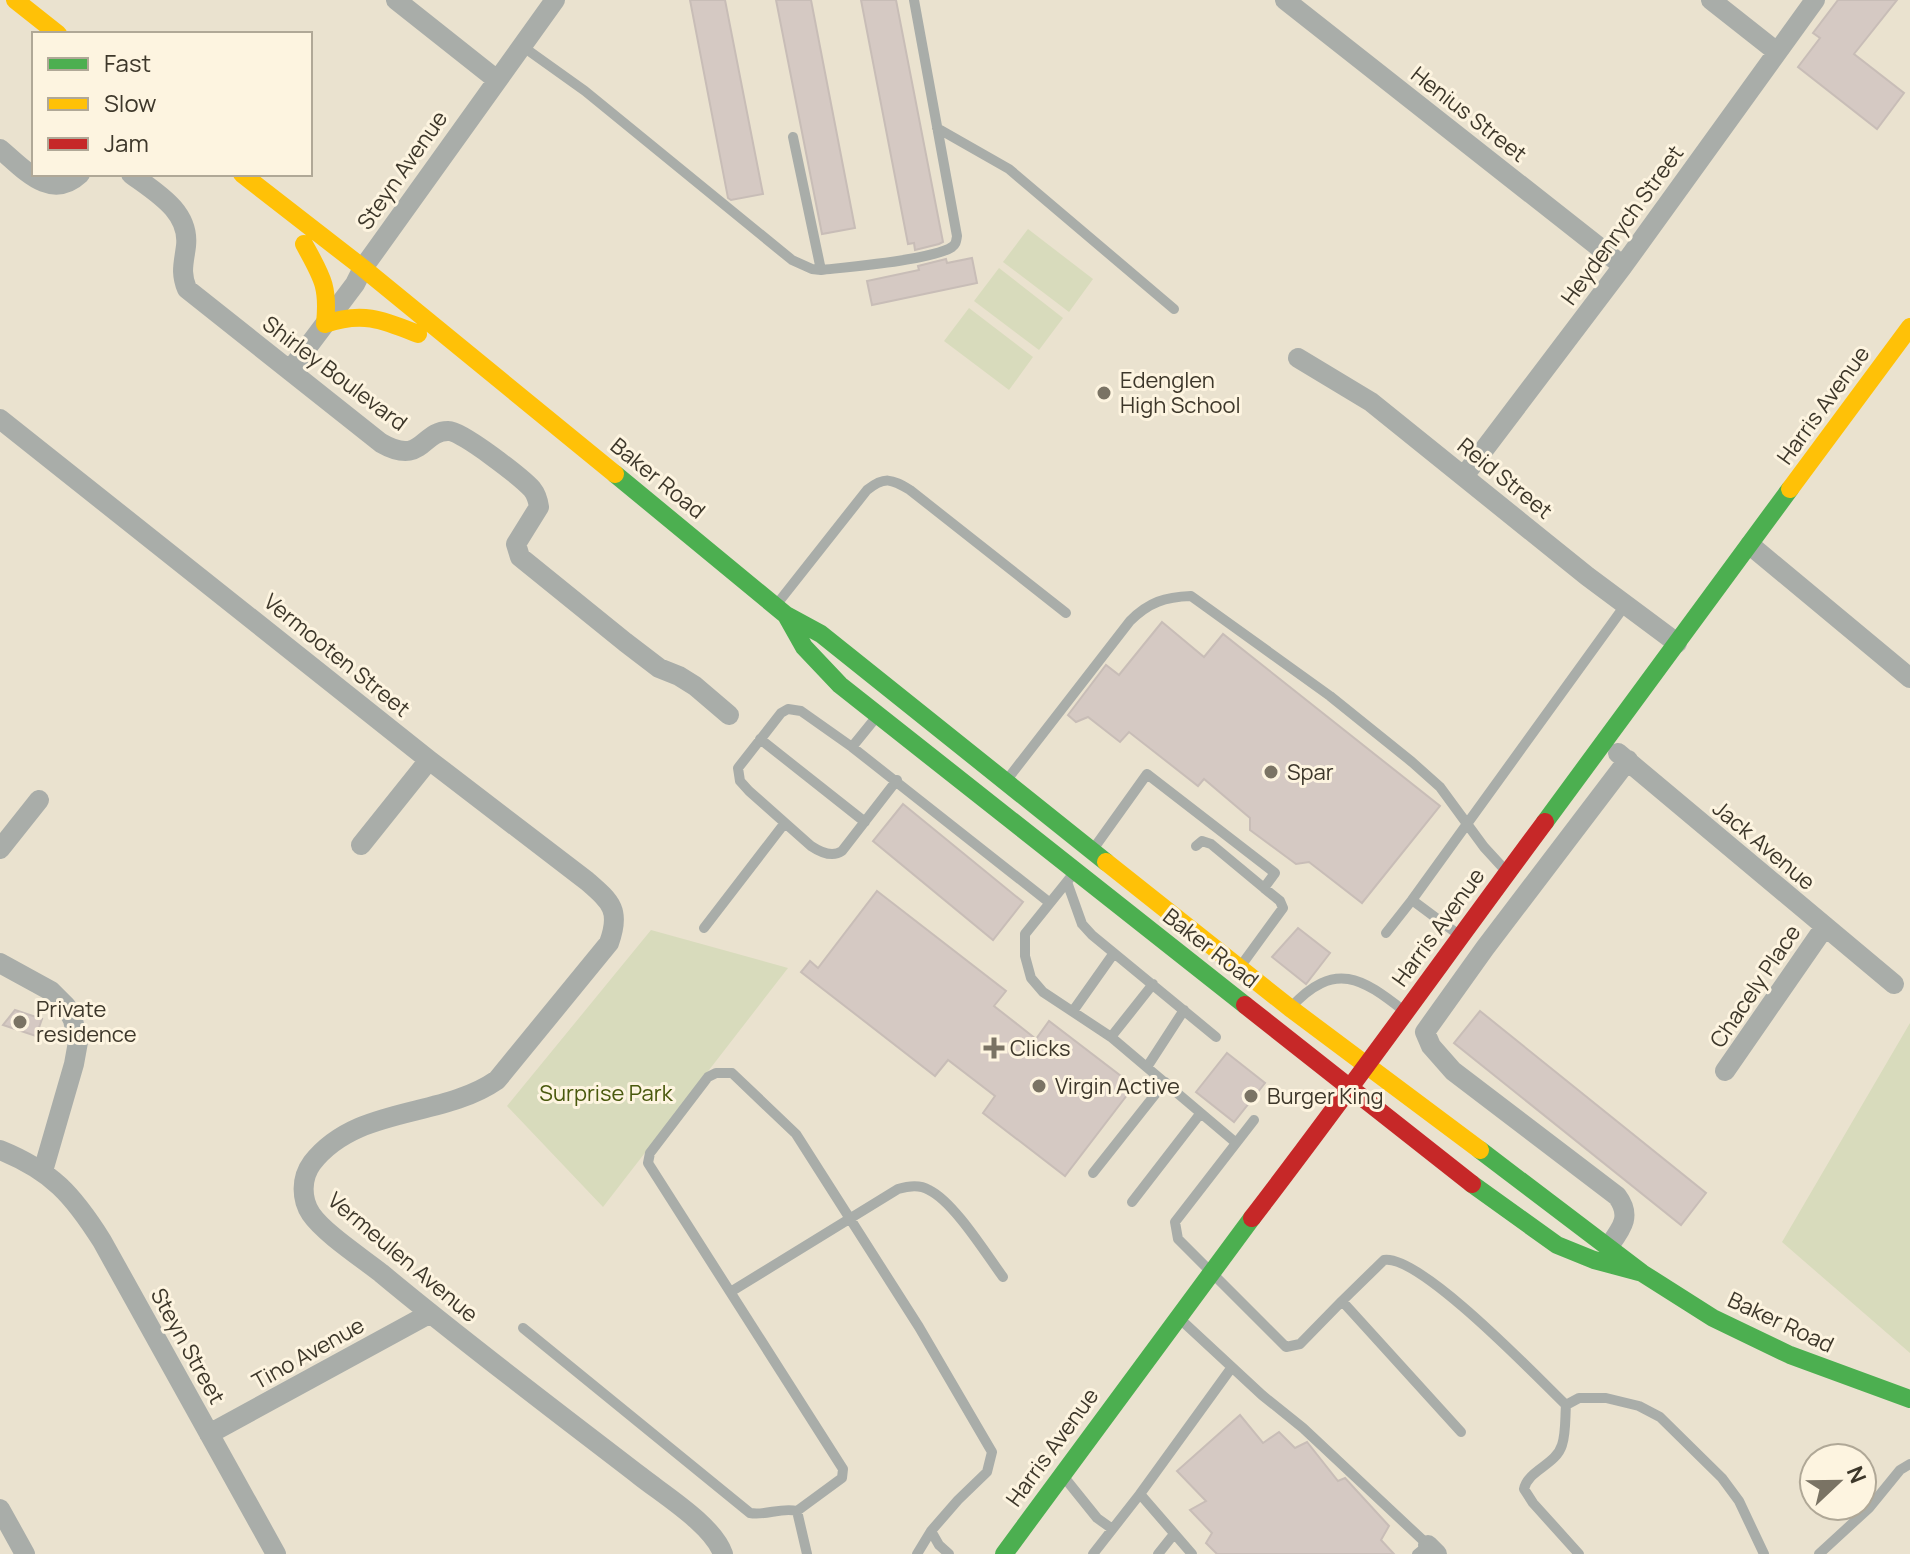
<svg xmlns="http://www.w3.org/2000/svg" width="1910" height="1554" font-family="Manrope,sans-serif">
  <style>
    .green { fill: #d8dbbc }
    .building { fill: #d5c9c3; stroke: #c8bdb7; stroke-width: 2 }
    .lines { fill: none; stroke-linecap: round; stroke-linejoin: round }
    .lane { stroke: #a9ada9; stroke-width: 10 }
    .street { stroke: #a9ada9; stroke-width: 20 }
    .fast { stroke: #4caf50; stroke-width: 18 }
    .slow { stroke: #ffc107; stroke-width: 18 }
    .jam { stroke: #c62828; stroke-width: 18 }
    .poi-dot { fill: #7a7364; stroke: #fdf4e0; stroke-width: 3 }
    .labels { text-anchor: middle; stroke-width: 6; stroke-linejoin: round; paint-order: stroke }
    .street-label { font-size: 22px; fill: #3d372a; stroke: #fdf4e0 }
    .poi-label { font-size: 22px; fill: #3d372a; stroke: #fdf4e0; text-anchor: start }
    .park-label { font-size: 22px; fill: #49590d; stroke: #fdf4e0 }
  </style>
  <rect width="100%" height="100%" fill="#eae2cf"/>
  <!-- green -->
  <path class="green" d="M1028,229l65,50 -24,33 -66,-50z
    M999,268l64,50 -24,32 -65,-49z
    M969,308l64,49 -24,33 -65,-49z
    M651,930l137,38 -185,239 -96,-101z
    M1910,1023v330l-128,-111z"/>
  <!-- building -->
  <path class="building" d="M690,0h35l38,194 -32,6 -3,-2z
    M776,0h35l44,228 -33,6z
    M861,0h35l47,242 -4,2 -24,6 -1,-7 -6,1z
    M1838,0h59l-43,54 50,39 -27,36 -79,-62 22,-29 -7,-5z
    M972,258l5,25 -105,22 -5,-24 52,-11 -1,-4 28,-7 1,4z
    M1162,622l42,35 19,-23 217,172 -78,97 -53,-41 -13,2 -46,-34v-12l-46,-39 -6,7 -69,-54 -9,10 -32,-25 -12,5 -8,-7 38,-50 13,10z
    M903,804l120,98 -30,38 -120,-99z
    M877,891l129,100 -12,15 42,33 13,-18 85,65 -69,90 -82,-63 12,-17 -47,-36 -13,16 -134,-104 9,-11 8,7z
    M1298,928l32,25 -24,31 -34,-27z
    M15,1010l27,9 -6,17 -33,-11z
    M1480,1011l226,182 -25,32 -227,-182z
    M1227,1053l38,30 -31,39 -38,-30z
    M1240,1415l23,28 16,-11 16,16 12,-6 31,39 7,-3 44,48 -8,14 13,14h-177l-11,-11 6,-10 -22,-23 16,-9 -29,-30z"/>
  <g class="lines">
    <!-- lane -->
    <path class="lane" d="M522,46l63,45 207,169 20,9 9,1c27,-3 112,-10 131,-23 4,-3 4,-5 5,-11l-43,-236
      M937,128l72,41 165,140
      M793,137l28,133
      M777,604l90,-114c18,-14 24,-11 43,0l156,123
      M878,715l-26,32 -51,-36 -13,-2 -7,4 -43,55 2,13 9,10 62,55c9,6 21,12 31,5l55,-71
      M760,739l105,83
      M852,747l198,156
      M1006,781l124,-160c19,-19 35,-24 61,-25l139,100 82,66 28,25 44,60 22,24
      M1094,848l53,-74 128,99 -11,15 -53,-44 -9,-3 -6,5
      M1074,873l-49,61v22l6,22 12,14 68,45 124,105
      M1067,882l15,42 10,11 124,102
      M1412,900l214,-296
      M704,928l80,-104
      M1386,933l26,-33 47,35
      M1240,967l43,-59 -3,-7 -16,-13
      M1291,1007c44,-47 71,-29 113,4
      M1073,1011l41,-58
      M1111,1037l42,-53
      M1147,1067l37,-57
      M1254,1120l-79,102 3,17 108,108 14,-3 42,-43
      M1093,1173l72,-91
      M1132,1202l68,-88
      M732,1291l166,-102c10,-3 21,-5 31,1 25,12 57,64 74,87
      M1180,1319l82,76 41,33 125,117 -11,9
      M523,1328l227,185c16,3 31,-6 47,-2l10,43
      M1461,1432l-119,-131 42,-41c36,-6 153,117 182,145
      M1064,1477l33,41 14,10
      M1140,1494l92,-127
      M797,1511l45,-33 1,-9 -195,-306 2,-10 58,-76 8,-4h16l64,61 123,193 73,125 -5,20 -29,28 -27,31 -14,23
      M931,1531l8,14 10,9
      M1093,1554l47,-60 52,60
      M1158,1554l16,-20
      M1579,1554l-46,-51 -9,-14c4,-19 32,-24 38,-44 4,-12 3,-27 4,-40l13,-7h27l33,8 21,11 62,61 17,23 25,53
      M1819,1554l50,-46 31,-38 10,-6"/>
    <!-- street -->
    <path class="street" d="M396,0l101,80
      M1285,0l338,266
      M1711,0l66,52
      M0,149c23,19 50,53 80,25
      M131,174c24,18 59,37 55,72 -2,17 -6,26 1,43l194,154c42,24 40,-13 68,-12 13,0 73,47 83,58 4,5 6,11 7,18l-23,37 4,13 105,85 34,26 20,8 16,10 34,29
      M1298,358l73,44 216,174 90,67
      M291,369l64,-85 8,-16 192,-268
      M0,419l429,341 158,121c24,21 34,29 22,62l-112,137c-56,39 -140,25 -185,83 -11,15 -11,36 -1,51 13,19 51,44 70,59 84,70 172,136 259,203 24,19 73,49 83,78
      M1464,476l159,-210 192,-266
      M1750,545l160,133
      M1618,753l276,231
      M361,845l68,-85
      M0,849l39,-49
      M0,963l51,28 15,15 7,14 5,22 -4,22 -31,107
      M1725,1071l99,-143
      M0,1150c52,21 73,45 102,91l174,313
      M1609,1246c13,-18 23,-30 8,-50l-164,-125 -22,-25 -6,-14 60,-84 143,-188
      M209,1434l220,-120
      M0,1509l25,45
      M1428,1545l9,9"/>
    <!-- fast -->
    <path class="fast" d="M615,474l171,141 18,32 36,38 405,320
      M786,615l35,19 285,228
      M1545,822l245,-333
      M1480,1150l162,123 71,45 77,37 120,44
      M1472,1184l85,61 37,15 45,12
      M1004,1554l248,-336"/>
    <!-- slow -->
    <path class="slow" d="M15,0l43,34
      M242,174l121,94 252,206
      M304,244c18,33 25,42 21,80
      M325,324c38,-13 58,-4 93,10
      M1790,489l120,-162
      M1106,862l184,146 190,142"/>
    <!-- jam -->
    <path class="jam" d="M1245,1005l227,179
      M1252,1218c100,-130 195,-264 293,-396"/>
  </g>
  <!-- markers -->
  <g class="poi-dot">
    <circle cx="1104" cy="393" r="8"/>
    <circle cx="1271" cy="772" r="8"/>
    <circle cx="20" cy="1022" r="8"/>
    <path d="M990 1036h8v8h8v8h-8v8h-8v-8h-8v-8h8z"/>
    <circle cx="1039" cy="1086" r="8"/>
    <circle cx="1251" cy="1096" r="8"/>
  </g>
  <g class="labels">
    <!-- street labels -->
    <g class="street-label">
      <text transform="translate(1469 114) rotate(38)" y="8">Henius Street</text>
      <text transform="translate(402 170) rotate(-55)" y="8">Steyn Avenue</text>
      <text transform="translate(1622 225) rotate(-54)" y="8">Heydenrych Street</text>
      <text transform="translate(335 373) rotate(37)" y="8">Shirley Boulevard</text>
      <text transform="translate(1823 405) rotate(-54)" y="8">Harris Avenue</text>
      <text transform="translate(658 478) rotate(39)" y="8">Baker Road</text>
      <text transform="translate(1505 478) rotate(39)" y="8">Reid Street</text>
      <text transform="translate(337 655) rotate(39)" y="8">Vermooten Street</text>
      <text transform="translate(1764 845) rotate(40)" y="8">Jack Avenue</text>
      <text transform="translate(1438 927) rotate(-54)" y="8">Harris Avenue</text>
      <text transform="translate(1211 948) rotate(38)" y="8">Baker Road</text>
      <text transform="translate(1755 986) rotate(-56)" y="8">Chacely Place</text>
      <text transform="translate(403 1257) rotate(40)" y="8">Vermeulen Avenue</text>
      <text transform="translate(1781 1322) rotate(25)" y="8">Baker Road</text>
      <text transform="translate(188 1346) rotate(61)" y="8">Steyn Street</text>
      <text transform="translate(308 1353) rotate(-29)" y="8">Tino Avenue</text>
      <text transform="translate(1052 1447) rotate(-54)" y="8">Harris Avenue</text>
    </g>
    <!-- poi labels -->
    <g class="poi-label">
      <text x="1120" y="388">Edenglen<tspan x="1120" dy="25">High School</tspan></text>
      <text x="1287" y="780">Spar</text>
      <text x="36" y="1017">Private<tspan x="36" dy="25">residence</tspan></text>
      <text x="1010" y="1056">Clicks</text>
      <text x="1055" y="1094">Virgin Active</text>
      <text x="1267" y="1104">Burger King</text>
    </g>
    <!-- park labels -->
    <g class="park-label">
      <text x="606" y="1101">Surprise Park</text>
    </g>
  </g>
  <!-- legend -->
  <rect x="32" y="32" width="280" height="144" fill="#fdf4e0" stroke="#b0a897" stroke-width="2"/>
  <rect x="48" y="58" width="40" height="12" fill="#4caf50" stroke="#b0a897" stroke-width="2"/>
  <text x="104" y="72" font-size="24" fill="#3d372a">Fast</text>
  <rect x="48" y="98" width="40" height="12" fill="#ffc107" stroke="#b0a897" stroke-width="2"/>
  <text x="104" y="112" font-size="24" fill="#3d372a">Slow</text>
  <rect x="48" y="138" width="40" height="12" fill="#c62828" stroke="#b0a897" stroke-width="2"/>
  <text x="104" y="152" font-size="24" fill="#3d372a">Jam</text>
  <!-- north arrow -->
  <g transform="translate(1838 1482) rotate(68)"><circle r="38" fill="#fdf4e0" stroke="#b0a897" stroke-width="2"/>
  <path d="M0-6L14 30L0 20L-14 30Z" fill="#7a7364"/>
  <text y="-12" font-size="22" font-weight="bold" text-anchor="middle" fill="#3d372a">N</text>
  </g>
</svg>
